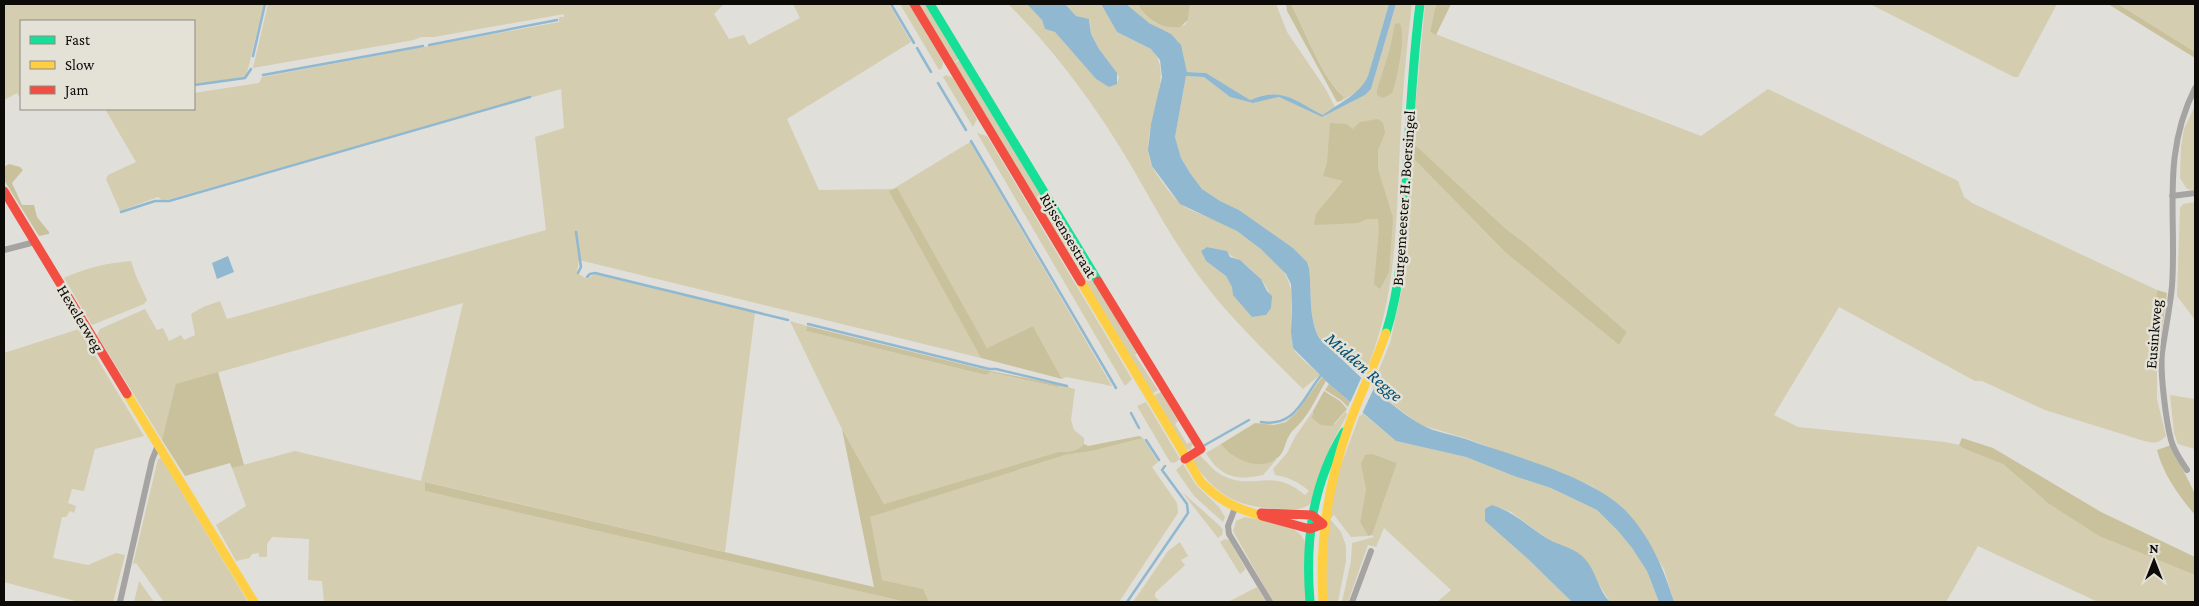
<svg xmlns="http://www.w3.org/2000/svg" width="2199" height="606" font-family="'Crimson Pro',serif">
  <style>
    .green { fill: #d4cdaf; fill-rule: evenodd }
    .forest { fill: #c9c09c }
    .water { fill: #90b8d0 }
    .pier { fill: #e0dfda }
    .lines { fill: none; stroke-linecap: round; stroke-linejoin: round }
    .stream { stroke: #90b8d0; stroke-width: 2.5 }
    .street { stroke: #a5a4a3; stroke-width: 6 }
    .fast { stroke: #16e098; stroke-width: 9 }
    .slow { stroke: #ffcf43; stroke-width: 9 }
    .jam { stroke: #f24e42; stroke-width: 9 }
    .labels { text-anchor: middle; stroke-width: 5; stroke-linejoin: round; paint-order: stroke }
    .street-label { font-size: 16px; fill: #0c0b08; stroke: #e4e1d6 }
    .water-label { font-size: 18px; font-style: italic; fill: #004e72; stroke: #e4e1d6 }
  </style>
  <rect width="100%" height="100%" fill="#e0dfda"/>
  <!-- green -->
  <path class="green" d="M4,4h260l-18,73 -52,7v-63h-173v78l-4,-6 -13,7z
    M268,4h456l-10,10 15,25 15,-4 5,10 51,-27 -7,-14h96l22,38 -124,77 32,71 74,-1 77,-47 142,244 -46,-9 -4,2 -29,-53 -46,22 -93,-157h-4l91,167 -402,-98 -2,13 10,6 8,-5 160,39 -30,239 -299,-70 -1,9 481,111h-582l-2,-21 -14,-1 1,-41 -37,-2 -5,7v13h-8v-4l-7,1 -2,4 -14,3 -20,-36 30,-19 -14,-38 63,-17 126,30 42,-178 -286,81 -15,56 -65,-105 3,-6 45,-20 12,21 6,-2 6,13 12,-6 3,5 11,-5 -4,-21 12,-7 17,-6 7,18 319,-89 -11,-93 29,-9 -3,-39 -391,110 -8,1 -4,-3 -38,14 -14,-32 2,-4 28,-13 -31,-53h89v-16l65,-10 3,-6 297,-55v-5h5v-3l-130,23h-13l-7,3 -161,28z
    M900,4h9l34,58 -1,6 -3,2z
    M919,4h7l33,55 -5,3z
    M1008,4h19l15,16 3,9 10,3 41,47 21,5 2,-7 -20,-28 -8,-15 -1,-14 -14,-4 -11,-12h36l16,28 34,17c28,27 -15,81 1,117 5,10 22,33 30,39 14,9 31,13 45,20 18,10 38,25 51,40 23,26 9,43 14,72 0,3 0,8 1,11 4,8 20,20 27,27l-17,14c-43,-43 -87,-84 -120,-136 -20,-30 -38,-64 -57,-96 -31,-52 -75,-111 -118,-153zM1207,247l20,4c4,7 9,6 15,11 15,11 41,36 23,53l-13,2 -26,-41 -20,-15 -5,-10z
    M1126,4h12c11,21 24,24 47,21l3,-5 2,-16h86l11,28 38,56 10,19 -12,8c-28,-14 -40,-29 -73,-15l-44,-27 -19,-1 -5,-22 -5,-10 -39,-24z
    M1291,4h98l-21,72c-6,13 -14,18 -27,25l3,-4c-21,-18 -40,-68 -53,-93z
    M1396,4h16c-6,47 -10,94 -12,141 -4,79 -3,158 -37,232l-44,-39c-11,-21 -7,-47 -10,-70l-2,-6 -14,-14 -54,-38 -19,-9 -18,-12 -12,-16 -9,-15 -6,-21 11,-61 18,1 26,20 23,6 26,-6 43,20 43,-22 6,-6z
    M1425,4h11l-6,28 271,104 67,-47 190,92 6,16 8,6 185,87 -9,72 9,6v31l9,37c-8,9 -15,7 -25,4l-96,-30 -63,-29h-7l-136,-74 -65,108 24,12 147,15 14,3 44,19 46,40 50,32 96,39v27h-97l-120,-56 -32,56h-272l-10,-33 -40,-60 -32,-23 -124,-47 -47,-14 -50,-36 19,-46 15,-68 7,-118 93,95 114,93 8,-13 -101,-88 -20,-15 -94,-87z
    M1870,4h187l-39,73h-4z
    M2118,4h77v48z
    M960,60l177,293 -2,2 23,35 -6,4 -198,-331z
    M946,75l7,3 24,41 -4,8 -30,-50z
    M2195,106v84l-8,-1 -7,-11 1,-32 3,-17z
    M977,133l10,3 145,243 -7,7z
    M2195,202v118l-18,-24 3,-88 3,-4z
    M131,261l5,15 11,24 -3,4 -52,21 -28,-47c21,-10 44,-15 67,-17z
    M790,321l17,5 -1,5 180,44 4,-3 68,15 3,-2 14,4 -4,31 3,10 10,8v6c-8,8 -15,8 -26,8l-174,52 -42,-75z
    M79,329l65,107 -49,13 -11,42 -12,-2 -4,14 8,3 -2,7 -4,-2 -4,6h-4l-9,41 35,7 28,-12 9,2 -12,47h-34l-75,-20v-229z
    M1161,392l17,29 -3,3 12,20 5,-3 1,3 -3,6 -5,-1 -32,-53z
    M2170,395l25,4v50l-17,-5 -4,-11z
    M1146,402l34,57 -6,4 -4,-1 -33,-56z
    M1313,411l-1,4 23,9 11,-13 1,4 -15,28 -22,61c-9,7 -20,5 -30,5 -43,-2 -62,-12 -87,-47v-4l6,-3c9,7 15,18 27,22 31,13 46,-10 79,18l4,-4c-10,-9 -21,-14 -34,-16l-2,-6 14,-16 8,-16z
    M1361,412l35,29 70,16 48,19 37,12 46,22 22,22 13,16 15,23 12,31h-49l-30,-48 -31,-14 -38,-28 -19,-7 -7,16 43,38 44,43h-135l14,-12 -67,-62 -8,19 -8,-2 -20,57h-6l9,-41 1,-18 22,-6 -2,-2 25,-72 -24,-9 -11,10 4,25 -6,33 8,14 -17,1 -17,-22 -4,4 11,13 5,14v15l-8,41h-13l2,-81 11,-48z
    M1143,438l15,24 -6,5 25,36 1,10 -59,89h-190l-7,-13 -40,-9 -13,-63 196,-62 27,-4z
    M1221,444c12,16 37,24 56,15l-14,16c-26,6 -43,2 -57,-22z
    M161,458l87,144h-84l-28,-39 -3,1 25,-105z
    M1183,464l13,21 23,22 6,10 -2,5 -29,-26 -18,-26z
    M1182,492l38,34 3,4 -1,5 -4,3z
    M1245,517c19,4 52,5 60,25l3,60h-35l-40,-71 3,-10z
    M1225,539l4,1 16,28v2l-5,4 -20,-32z
    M1180,542l8,14 -7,4 4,5 -30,28v4l6,5h-28l35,-51z
    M139,581l15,21h-20z
    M1257,587l9,15h-38z"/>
  <!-- forest -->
  <path class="forest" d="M1138,4h52l-2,16 -8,7c-19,2 -34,-7 -42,-23z
    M1286,4h5c13,25 32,76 53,93l-3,4 -4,1 -50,-91z
    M1436,4h15l-15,31 -6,-3z
    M2108,4h10l77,48v6z
    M1399,23c8,8 -2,58 -7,70l-9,5 -6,-3v-5l13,-41 5,-25z
    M1378,119l5,4 2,10 -7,17v19l15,49 -4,54 -9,17 -6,-5 5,-54 -1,-11h-11l-9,4 -44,2 2,-11 27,-33 -20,-5 4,-13 3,-40 16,1 7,5 7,-7z
    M1412,142l94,87 20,15 101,88 -8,13 -114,-93 -93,-95z
    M9,164l11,3 3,3 -11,13 10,22h12l3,12 12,15v2l-10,2 -35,-56v-13z
    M897,188l90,160 46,-22 29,53 -81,-21 -92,-167z
    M2157,290l10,3 -10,75 -9,-5z
    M807,326l179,44 75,15 -3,2 -68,-15 -4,3 -180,-44z
    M218,372l26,93 -12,3 -2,-5 -45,13 -23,-36 14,-56z
    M1322,377l4,4c-8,13 -14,28 -24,40 -4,5 -10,9 -13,15 -5,8 -4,17 -13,23 -17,13 -45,-1 -55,-15l34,-21 19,2 12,-3 10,-9z
    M1329,384l21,18 -2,5 -7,-7 -16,-10z
    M1324,391l16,10 7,8 -15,17 -11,-1 -9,-7 1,-7z
    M842,429l42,75 174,-52c11,0 18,0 26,-8l4,2 51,-10 4,2 -51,13 -27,4 -195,62 12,63 41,9 6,13h-23l-481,-111v-9l449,105z
    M1962,438l31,10 108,64 94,45v18l-96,-39 -50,-32 -46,-40 -40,-16 -4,-3z
    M2171,445l24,49v21c-16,-19 -32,-41 -38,-65z
    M1373,454l24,9 -25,72 -4,1 -8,-14 6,-33 -5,-25 4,-9z"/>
  <!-- water -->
  <path class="water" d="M1027,4h38l11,12 13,3 2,15 8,15 18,24v11l-8,3 -13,-8 -41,-47 -10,-3 -3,-9z
    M1101,4h25l23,19 22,11 10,11 6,27 19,1 44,27c33,-14 45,1 73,15 16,-12 36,-20 45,-39l21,-72h7l-25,85 -6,6 -43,22 -43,-20 -26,6 -23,-6 -26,-20 -18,-1 -11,61 6,21 9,15 12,16 18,12 19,9 54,38 14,14 2,6c3,23 -1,49 10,70 33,30 63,63 101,86 15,9 37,11 54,18 43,15 118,35 151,68 25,26 39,59 49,92h-15l-12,-31 -15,-23 -13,-16 -22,-22 -46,-22 -37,-12 -48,-19 -70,-16 -67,-57 -36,-36 -2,-16 1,-27 -1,-21 -5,-10 -25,-25 -24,-18 -57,-27 -28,-38 -4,-16 3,-26 11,-47 -2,-17 -9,-11 -34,-17z
    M1207,247l20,4 3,6 10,3 21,19 6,12 5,5 -1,12 -5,7 -14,2 -19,-22 -1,-8 -6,-11 -20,-15 -5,-10z
    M228,256l6,16 -17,7 -5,-16z
    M1492,505c22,7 37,22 56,34 12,7 28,9 37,20 11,12 13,31 25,43h-38l-44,-43 -43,-38v-12z"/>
  <!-- pier -->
  <path class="pier" d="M1363,374l11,14 -13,28 -12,-11z"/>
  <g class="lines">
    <!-- stream -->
    <path class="stream" d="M891,4l23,39
      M429,45l128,-25
      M917,48l14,24
      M253,56l12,-52
      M263,75l160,-29
      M938,83l28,47
      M194,85l51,-7 6,-9
      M971,141l145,247
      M121,212l34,-11h14l361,-104
      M576,232l5,35 -3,6
      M587,277l3,-3 5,-1 193,47
      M808,324l181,45h7l71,17
      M1131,413l8,15
      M1261,422c36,6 42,-26 62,-49
      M1146,440l13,20
      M1205,445l44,-25
      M1127,602l61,-89 -1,-9 -25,-34 3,-4"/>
    <!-- street -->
    <path class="street" d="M2172,196l23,-3
      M4,250l31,-8
      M2187,470c-6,-9 -13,-19 -16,-30 -5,-19 -11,-67 -9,-87 3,-22 8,-45 10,-67 5,-71 -11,-130 23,-198
      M1235,508l-7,18 1,8 41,68
      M120,602l32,-142 6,-15
      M1352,602l19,-51"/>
    <!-- fast -->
    <path class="fast" d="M930,4l168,277
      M1386,333c17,-54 18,-110 21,-166 3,-54 6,-109 13,-163
      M1310,602c-5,-61 2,-118 34,-170"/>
    <!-- slow -->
    <path class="slow" d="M1081,282l120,200c20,20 34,26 61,34
      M127,394l127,208
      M1323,602c-4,-61 5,-119 26,-177 11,-31 26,-61 37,-92"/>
    <!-- jam -->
    <path class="jam" d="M914,4l167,278
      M4,191l123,203
      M1098,281l103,168 -16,10
      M1261,513l51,2 11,9
      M1262,516l48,13 13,-5"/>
  </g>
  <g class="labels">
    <!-- street labels -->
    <g class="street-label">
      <text transform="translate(1403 198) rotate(-86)" y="6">Burgemeester H. Boersingel</text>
      <text transform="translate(1069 235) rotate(59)" y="6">Rijssensestraat</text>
      <text transform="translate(81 318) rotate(59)" y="6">Hexelerweg</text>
      <text transform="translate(2153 334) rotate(-85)" y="6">Eusinkweg</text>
    </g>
    <!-- water labels -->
    <g class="water-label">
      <text transform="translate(1364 367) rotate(41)" y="6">Midden Regge</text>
    </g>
  </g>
  <!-- border -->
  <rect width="2199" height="606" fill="none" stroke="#0c0b08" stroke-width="10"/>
  <!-- legend -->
  <rect x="20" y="20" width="175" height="90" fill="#e4e1d6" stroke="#8e8b84"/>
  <rect x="30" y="36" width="25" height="8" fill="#16e098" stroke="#8e8b84"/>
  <text x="65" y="45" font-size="15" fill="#0c0b08">Fast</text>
  <rect x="30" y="61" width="25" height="8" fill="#ffcf43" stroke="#8e8b84"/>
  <text x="65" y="70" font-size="15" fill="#0c0b08">Slow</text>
  <rect x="30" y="86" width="25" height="8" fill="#f24e42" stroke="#8e8b84"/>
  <text x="65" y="95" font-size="15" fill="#0c0b08">Jam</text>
  <!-- north arrow -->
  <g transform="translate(2154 561)" stroke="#e4e1d6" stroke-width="4" paint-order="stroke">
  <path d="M0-4L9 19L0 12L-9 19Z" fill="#0c0b08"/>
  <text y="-8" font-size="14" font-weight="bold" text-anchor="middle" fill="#0c0b08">N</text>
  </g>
</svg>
